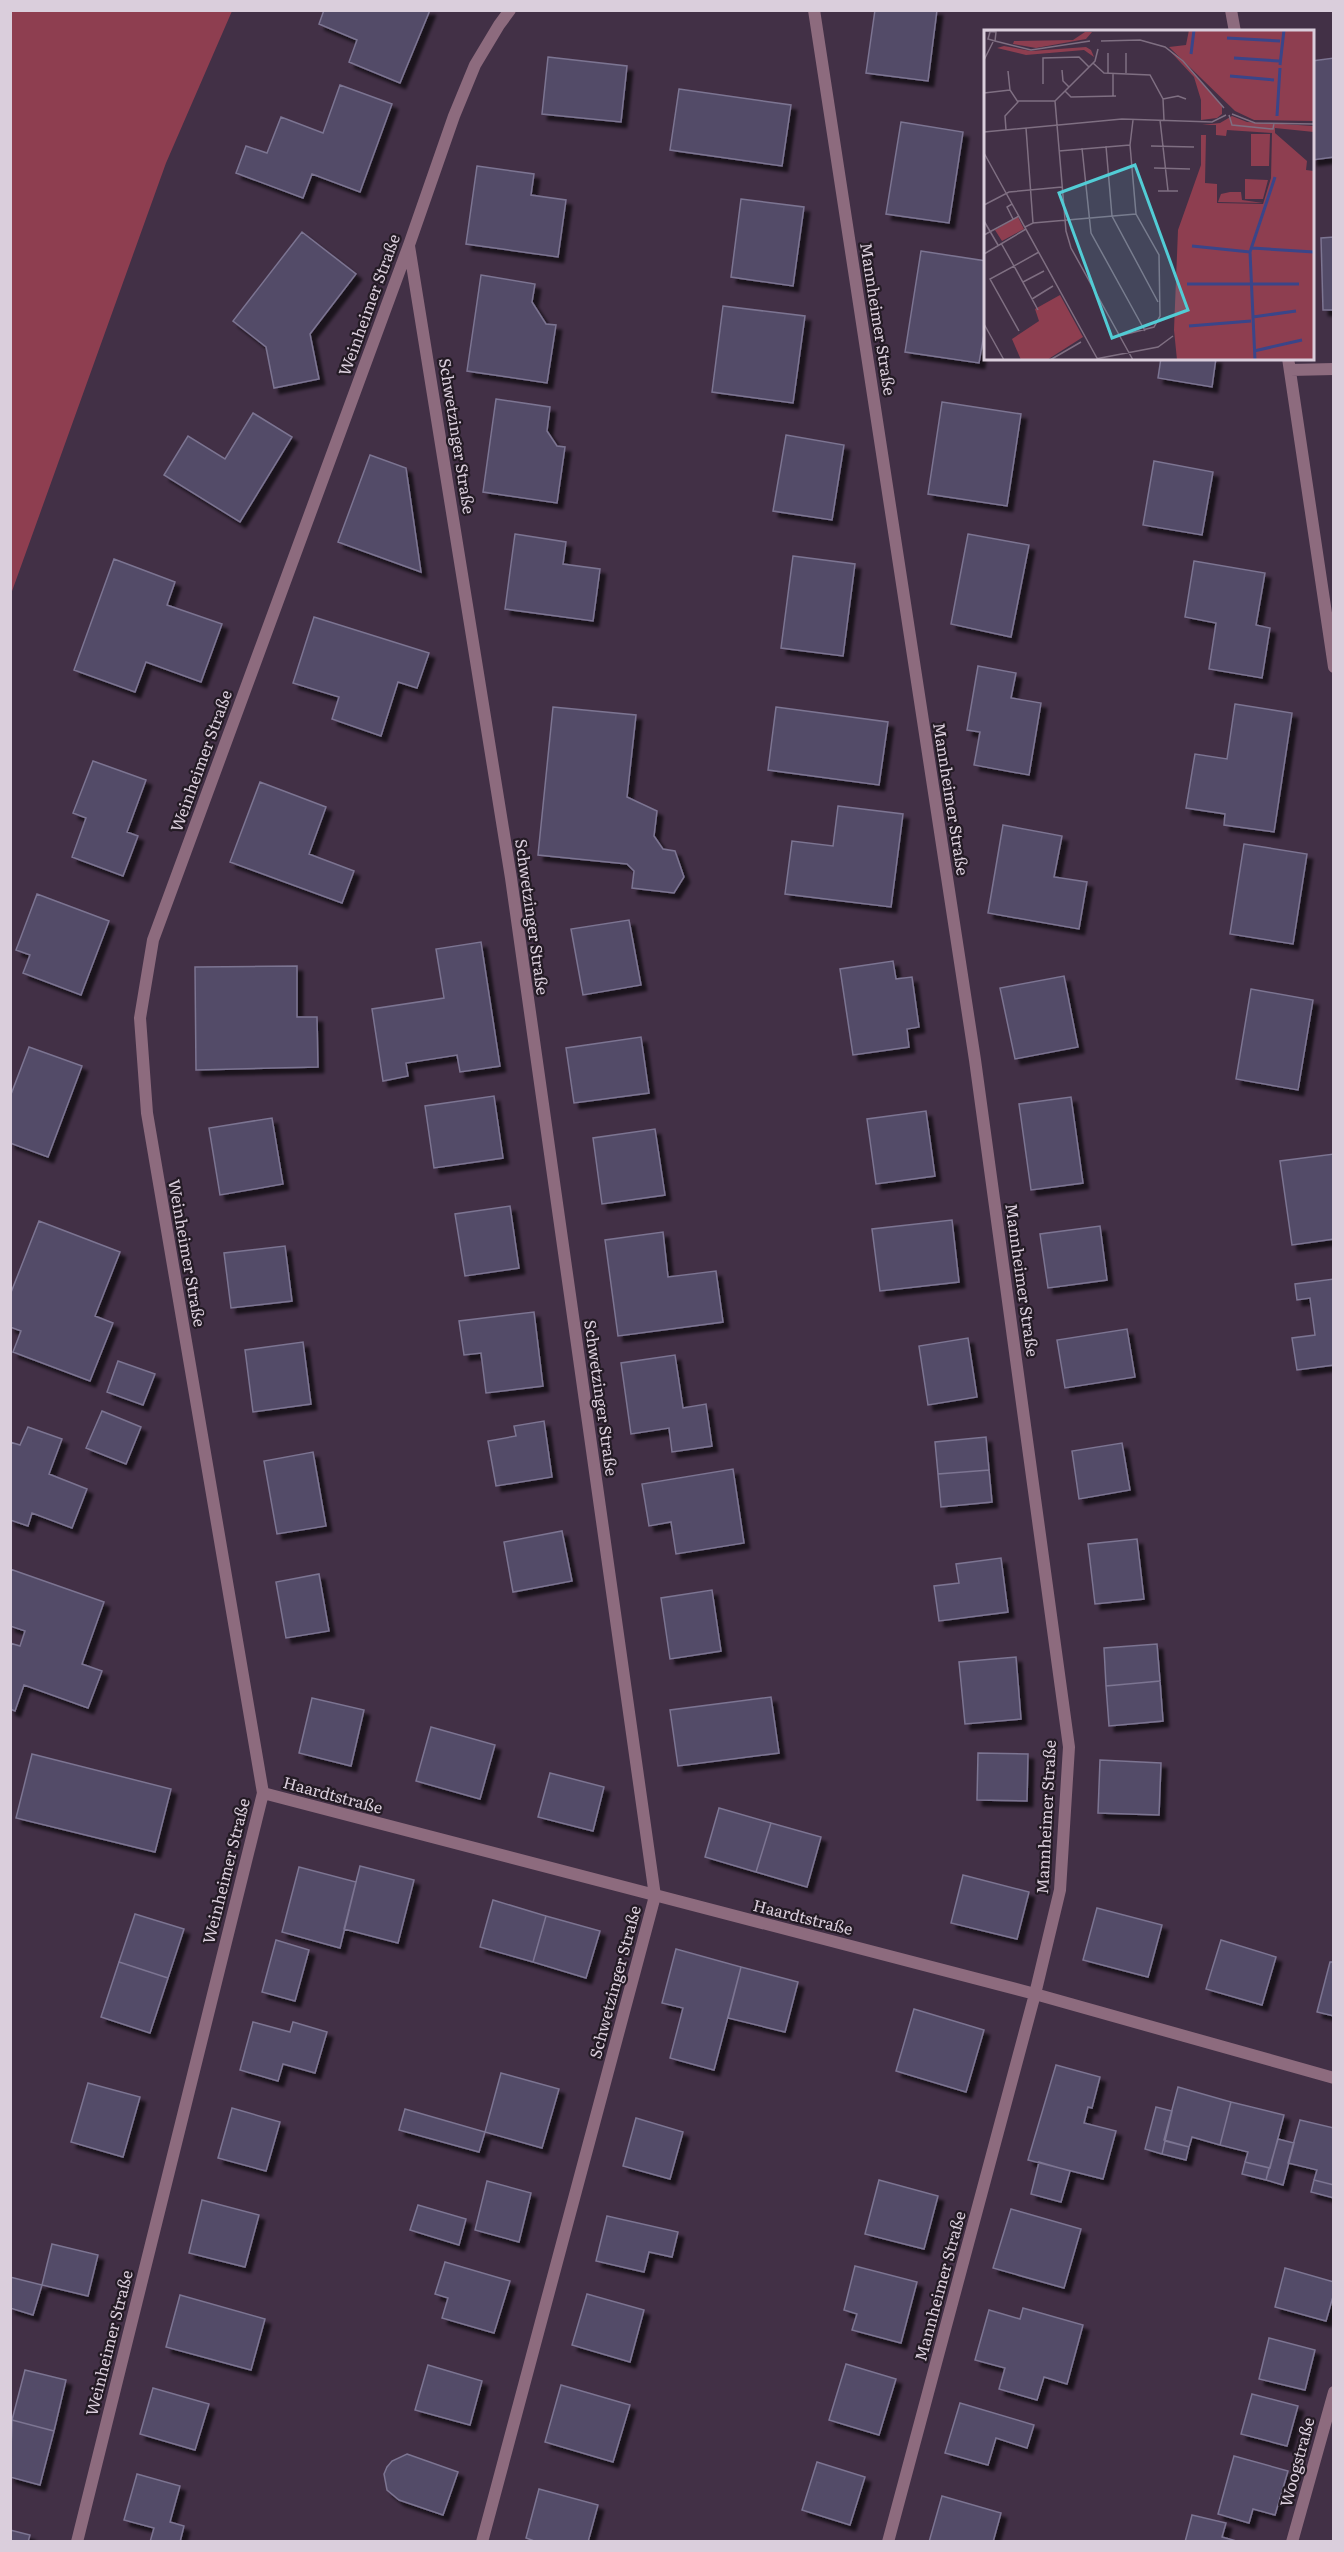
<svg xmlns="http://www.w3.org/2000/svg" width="1344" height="2552" font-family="Literata,serif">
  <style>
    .green { fill: #8e3e50 }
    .building { fill: #534c67; stroke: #7c7492; stroke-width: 1.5; filter: url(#shadow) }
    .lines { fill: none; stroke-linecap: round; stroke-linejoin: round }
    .street { stroke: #8d6b7e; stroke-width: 12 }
    .labels { text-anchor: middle; stroke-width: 4.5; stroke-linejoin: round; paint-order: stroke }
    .street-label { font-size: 16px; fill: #dacedc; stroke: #241b25 }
    .inset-river { fill: none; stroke: #3a4589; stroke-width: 3 }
    .inset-road { fill: none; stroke: #7f6f82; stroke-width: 1.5 }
    .view { fill: #52ccd5; fill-opacity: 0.15; stroke: #52ccd5; stroke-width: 3 }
    .inset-edge { fill: none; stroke: #dacedc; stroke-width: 3 }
  </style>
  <defs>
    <filter id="shadow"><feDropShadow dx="5.5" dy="5.5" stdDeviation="1.5" flood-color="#0009"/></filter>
  </defs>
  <rect width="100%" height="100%" fill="#423046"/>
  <!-- green -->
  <path class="green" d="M11,10l221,1 -66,152 -155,431z"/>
  <!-- building -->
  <path class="building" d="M324,10h106l-30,73 -51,-21 8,-22 -38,-16z
    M875,10h62l-9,71 -62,-8z
    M548,57l79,9 -6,56 -79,-8z
    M1334,58v99l-22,3v-99z
    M340,85l52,19 -32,88 -48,-18 -9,24 -67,-25 10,-27 21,7 14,-36 42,16z
    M679,89l112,16 -9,61 -112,-16z
    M901,122l62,10 -14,91 -63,-9z
    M477,166l57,8 -3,21 35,5 -8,57 -92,-13z
    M741,199l63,8 -11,79 -62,-9z
    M302,232l54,42 -46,60 9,45 -45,9 -8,-41 -33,-26z
    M1334,237v73h-11l-2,-72z
    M921,251l65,10v62l-7,40 -74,-11z
    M481,275l54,9 -3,18 14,22 10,1 -9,58 -80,-12z
    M723,306l82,10 -12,87 -81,-11z
    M1161,358h55l-4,29 -54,-9z
    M496,399l54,8 -3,24 10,15 8,1 -8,56 -74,-11z
    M942,402l79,12 -14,92 -79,-12z
    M253,413l39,24 -52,85 -76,-47 24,-39 37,23z
    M786,435l58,10 -12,75 -59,-9z
    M370,455l36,13 15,104 -83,-30z
    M1154,461l59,11 -11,63 -59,-10z
    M515,534l51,8 -3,22 37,5 -7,52 -88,-12z
    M968,534l61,11 -18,92 -60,-13z
    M793,556l62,8 -12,92 -62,-8z
    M114,559l61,23 -8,23 55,19 -21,58 -55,-20 -11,30 -61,-22z
    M1194,561l71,12 -9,52 14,3 -8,50 -53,-9 7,-46 -31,-6z
    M314,617l115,36 -12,35 -19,-6 -17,54 -49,-17 7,-22 -46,-14z
    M978,666l38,7 -5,25 30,5 -12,72 -55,-10 6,-33 -13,-2z
    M1235,704l57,9 -18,119 -50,-7 1,-11 -39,-6 9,-54 32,5z
    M553,707l83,8 -9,82 30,14 -3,25 9,13 12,2 9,26 -10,16 -42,-5 2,-17 -7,-7 -89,-9z
    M776,707l112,15 -9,63 -111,-15z
    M93,761l53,19 -19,52 11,4 -15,40 -51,-19 14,-39 -13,-5z
    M260,782l66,25 -17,47 45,17 -12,32 -112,-41z
    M838,806l65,8 -12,93 -106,-13 7,-53 41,5z
    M1003,825l59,11 -8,41 33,5 -8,47 -91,-16z
    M1244,844l63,10 -14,90 -63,-10z
    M37,894l72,27 -28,74 -58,-22 7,-18 -14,-5z
    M629,920l12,65 -58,10 -12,-66z
    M481,942l19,124 -40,6 -3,-17 -51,8 2,13 -25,5 -11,-72 72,-11 -8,-49z
    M893,961l3,18 16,-2 7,50 -12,2 2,18 -56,8 -13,-86z
    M297,966v51h20l1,50 -122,3 -1,-103z
    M1064,976l14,71 -63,12 -15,-71z
    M1251,989l62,11 -15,90 -62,-11z
    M641,1037l8,56 -75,10 -8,-55z
    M29,1047l53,19 -34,91 -38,-14v-46z
    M494,1096l9,62 -69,10 -9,-62z
    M1071,1097l12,86 -52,7 -12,-86z
    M926,1111l9,65 -59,8 -9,-65z
    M272,1118l11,66 -63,11 -11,-67z
    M655,1129l10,66 -63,9 -9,-66z
    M1334,1154v85l-42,6 -12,-84z
    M510,1206l9,62 -54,8 -10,-62z
    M952,1220l7,62 -79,9 -8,-62z
    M39,1221l81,31 -25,64 18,7 -23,58 -77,-29 8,-21 -11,-4v-32z
    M1100,1226l7,54 -59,8 -8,-54z
    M663,1232l5,45 48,-6 7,51 -105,14 -13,-96z
    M285,1246l7,55 -61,7 -7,-55z
    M1334,1279v86l-37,5 -5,-32 23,-3 -5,-37 -13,2 -2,-16z
    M534,1312l9,74 -57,7 -5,-40 -17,2 -5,-34z
    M1127,1329l8,48 -70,11 -8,-48z
    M968,1338l9,59 -49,8 -9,-59z
    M303,1342l8,62 -58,8 -8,-62z
    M675,1355l8,53 23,-4 6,42 -40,6 -3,-24 -38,6 -10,-71z
    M118,1361l37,13 -12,31 -36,-13z
    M102,1411l39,16 -15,37 -40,-16z
    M544,1421l8,56 -56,9 -8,-45 28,-5 -2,-10z
    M28,1427l34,12 -13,35 38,15 -15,39 -40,-15 -4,13 -18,-6v-78l10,3z
    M986,1437l3,33 -51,4 -3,-32z
    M1122,1443l8,47 -51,9 -7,-48z
    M313,1452l13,74 -49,8 -13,-73z
    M733,1469l11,74 -68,11 -5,-32 -22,4 -7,-42z
    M989,1470l3,32 -51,5 -3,-33z
    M562,1531l10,50 -59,11 -9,-50z
    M1137,1539l7,60 -49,5 -7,-60z
    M1001,1558l7,54 -69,9 -5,-35 25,-3 -3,-19z
    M10,1569l94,33 -22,62 20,7 -14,37 -64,-23 -9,26 -5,-2v-66l10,3 5,-15 -15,-5z
    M319,1574l10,57 -43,7 -10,-56z
    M712,1590l9,61 -51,8 -9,-61z
    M1157,1644l3,37 -54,5 -2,-38z
    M1016,1657l5,62 -56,5 -6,-62z
    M1160,1681l3,40 -54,5 -3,-40z
    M771,1697l8,56 -101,13 -8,-56z
    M312,1698l52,12 -13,56 -52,-13z
    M431,1727l64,18 -15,54 -64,-18z
    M978,1753l50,1 -1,47 -50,-1z
    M32,1754l139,35 -16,63 -139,-34z
    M1100,1760l61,3 -2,52 -61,-2z
    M550,1773l54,14 -11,44 -55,-14z
    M719,1808l52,15 -15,49 -51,-15z
    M771,1823l50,14 -14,50 -51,-15z
    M360,1866l54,14 -16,63 -54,-14z
    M299,1867l57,15 -16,66 -58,-16z
    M963,1875l66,17 -12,47 -66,-16z
    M493,1900l53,16 -13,46 -53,-15z
    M1097,1908l65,17 -14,52 -65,-17z
    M135,1914l49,15 -16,49 -49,-16z
    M546,1916l54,15 -14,47 -53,-16z
    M276,1940l33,10 -14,51 -33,-9z
    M1221,1940l55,17 -14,48 -56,-16z
    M676,1949l65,18 -27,103 -44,-12 13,-50 -21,-5z
    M119,1962l49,16 -18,55 -49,-16z
    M1330,1962h4v54l-17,-4z
    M741,1967l57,15 -13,50 -57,-14z
    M914,2009l70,21 -18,62 -70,-21z
    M253,2022l37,10 3,-10 34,10 -12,41 -32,-9 -5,17 -38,-11z
    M1056,2065l44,12 -8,31 -4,-1 -4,16 32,8 -13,48 -75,-19z
    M501,2073l58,16 -17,59 -57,-16z
    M88,2083l52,14 -17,60 -52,-15z
    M1178,2087l53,15 -11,43 -28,-8 -3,10 -25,-7z
    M1231,2102l53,13 -14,53 -25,-6 3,-10 -28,-7z
    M1156,2107l16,4 -10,43 -17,-5z
    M232,2108l48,14 -14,49 -48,-13z
    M405,2109l80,23 -6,20 -80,-22z
    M636,2118l47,14 -13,47 -47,-13z
    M1300,2120l34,8v57l-20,-5 3,-10 -29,-7z
    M1278,2139l16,4 -11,42 -17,-5z
    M1165,2141l24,6 -3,13 -24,-6z
    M1039,2162l31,9 -9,31 -30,-8z
    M1245,2162l24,6 -3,12 -24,-6z
    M879,2180l59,16 -14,53 -59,-15z
    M1314,2180l20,5v13l-23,-6z
    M487,2181l44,12 -12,49 -44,-12z
    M202,2200l57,15 -14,52 -56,-14z
    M418,2205l48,14 -7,26 -49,-15z
    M1011,2209l70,20 -17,59 -71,-20z
    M607,2216l71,16 -6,25 -23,-5 -5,20 -48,-11z
    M52,2244l46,11 -10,41 -46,-11z
    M445,2262l65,19 -16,52 -52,-15 6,-20 -13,-4z
    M855,2266l62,16 -16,61 -49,-13 5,-16 -13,-4z
    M1285,2268l49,14v11l-8,28 -51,-14z
    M10,2277l32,8 -9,30 -23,-7z
    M587,2294l57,16 -14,52 -58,-17z
    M180,2295l85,24 -14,51 -85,-23z
    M1023,2308l60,17 -16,59 -23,-7 -7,23 -38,-11 6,-21 -30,-8 14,-50 31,9z
    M1269,2338l46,12 -10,40 -46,-11z
    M846,2364l50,15 -17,56 -50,-15z
    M428,2365l54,16 -12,44 -55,-15z
    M25,2370l41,10 -12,51 -42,-11z
    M561,2385l69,20 -17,57 -68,-20z
    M153,2388l56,16 -14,46 -55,-16z
    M1252,2394l46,12 -11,40 -46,-12z
    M960,2403l74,22 -7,23 -31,-10 -8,27 -43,-12z
    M12,2420l42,11 -14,54 -30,-8z
    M407,2454l51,18 -15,43 -44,-15 -12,-10 -3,-16 3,-7 5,-6z
    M1234,2456l54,15 -13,44 -22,-6 -4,14 -31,-9z
    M817,2462l48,15 -15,48 -48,-15z
    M137,2474l43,12 -10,36 14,4 -4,16h-30l4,-14 -30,-8z
    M539,2489l59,16 -10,37h-51l-11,-4z
    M942,2496l59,17 -8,29h-64z
    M1192,2515l34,8 -4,14 18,5h-55z
    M10,2530l20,5 -2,7h-18z"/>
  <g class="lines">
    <!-- street -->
    <path class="street" d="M814,10l161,1050 94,687 -9,143 -25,104 -147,548
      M1231,10l4,22
      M409,246l102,632 144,1018 -173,646
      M1288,358l46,309
      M1290,370l44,-1
      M263,1793l772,201 299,84
      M77,2542l186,-749 -116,-680 -7,-95 13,-78 256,-695 45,-129 21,-51 24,-40 11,-15
      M1292,2542l42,-150"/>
  </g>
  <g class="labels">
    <!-- street labels -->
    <g class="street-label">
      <text transform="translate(369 305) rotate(-70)" y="6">Weinheimer Straße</text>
      <text transform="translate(878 319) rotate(81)" y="6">Mannheimer Straße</text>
      <text transform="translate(457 436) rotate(81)" y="6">Schwetzinger Straße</text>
      <text transform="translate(201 761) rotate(-70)" y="6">Weinheimer Straße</text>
      <text transform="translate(951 799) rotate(81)" y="6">Mannheimer Straße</text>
      <text transform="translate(532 917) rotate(82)" y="6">Schwetzinger Straße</text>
      <text transform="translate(187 1253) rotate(80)" y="6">Weinheimer Straße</text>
      <text transform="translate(1022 1280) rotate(82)" y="6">Mannheimer Straße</text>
      <text transform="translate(601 1398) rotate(82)" y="6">Schwetzinger Straße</text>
      <text transform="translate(333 1795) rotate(15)" y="6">Haardtstraße</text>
      <text transform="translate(1046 1817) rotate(-87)" y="6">Mannheimer Straße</text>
      <text transform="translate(226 1871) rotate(-76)" y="6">Weinheimer Straße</text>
      <text transform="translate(803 1917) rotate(14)" y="6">Haardtstraße</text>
      <text transform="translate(615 1982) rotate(-75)" y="6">Schwetzinger Straße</text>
      <text transform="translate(940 2286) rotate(-75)" y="6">Mannheimer Straße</text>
      <text transform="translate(109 2343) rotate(-76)" y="6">Weinheimer Straße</text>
      <text transform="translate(1297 2462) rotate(-75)" y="6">Woogstraße</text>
    </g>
  </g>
  <!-- overview -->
  <g transform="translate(984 30)">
    <rect width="330" height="330" fill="#423046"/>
    <path d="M205,0h125v91l-60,-1 -19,-9 -66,-64 17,-2zM101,2h7l-6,7 -50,9 -23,-4 1,-3 59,-1zM20,16l27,5 55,-4 5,3 3,7 -10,-7 -58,5 -29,-7zM184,19l14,11 40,46v8l-5,4 -16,2v-20l-7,-23zM248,86l15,6 67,4v6l-39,-4v5l32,28 -1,9 8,1v189h-137l-3,-30 4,-100 23,-65v-30h5l-1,48 12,1v19l46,1 8,-26 1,-45 -45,-3 -1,6 -10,-1v-10h-14l18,-2zM267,104h19l-1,32h-18zM261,149l23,1 -5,19h-18zM246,162h11l1,8 21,3 -45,-1 3,-8zM34,187l6,12 -22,12 -7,-11zM76,265l23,42 -36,23h-26l-9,-21 27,-18 -4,-12z" fill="#8e3e50"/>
    <path class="inset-river" d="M243,8l53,3M207,24l3,-24M250,28l45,3M296,35l4,-35M246,46l44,4M293,86l3,-48M208,216l58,6M268,218l62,4M203,254h112M269,287l43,-6M205,296l62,-5M270,321l48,-11M271,330l-5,-108 25,-75"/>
    <path class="inset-road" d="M0,1l12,1 -1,9 -7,-2 2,-7M11,11l36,9 59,-9M117,11l39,-1 25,7 18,14 41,47M114,19l-3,12 -40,40 11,130 5,17 62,112M124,23v20M142,23v20M0,30l9,-18M109,33l11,10 46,2 13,24 1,21M78,40l1,11 6,6M129,43v23M59,54v-26l36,-1 10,10M81,61l6,6 45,-1M0,63l26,-3M179,69l15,-3 8,3M34,71h37M248,84l23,9 59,1M245,85l3,10 41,4 1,-6M176,90l8,71M42,98l7,95M22,100l-1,-14 13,-14 -8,-12 -2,-19M0,102l138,-13 90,3 14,-7M122,116l6,70 46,86M167,116l43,1M98,118l9,85 54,98M75,121l71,-6M0,123l114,207M170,138l36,1M174,161h20M28,174l-5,3 6,12M0,175l25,-13 53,-5M0,191l14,24M41,197l8,-4 103,-9M0,205l35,-19M17,213l13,23 25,-14M0,224l42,-25M39,252l21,-11M48,269l21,-13M0,294l20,36M35,301l-29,-52 24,-13 24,44M135,306l35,-9 6,-11 -1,-61 -23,-41 -6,-69 3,-25M66,330l31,-18M106,330l68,-13 15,-11"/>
    <path class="view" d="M151,135l53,145 -76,28 -53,-145z"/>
    <rect width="330" height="330" class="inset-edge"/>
  </g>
  <!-- border -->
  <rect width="1344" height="2552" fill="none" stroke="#dacedc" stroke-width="24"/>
</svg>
